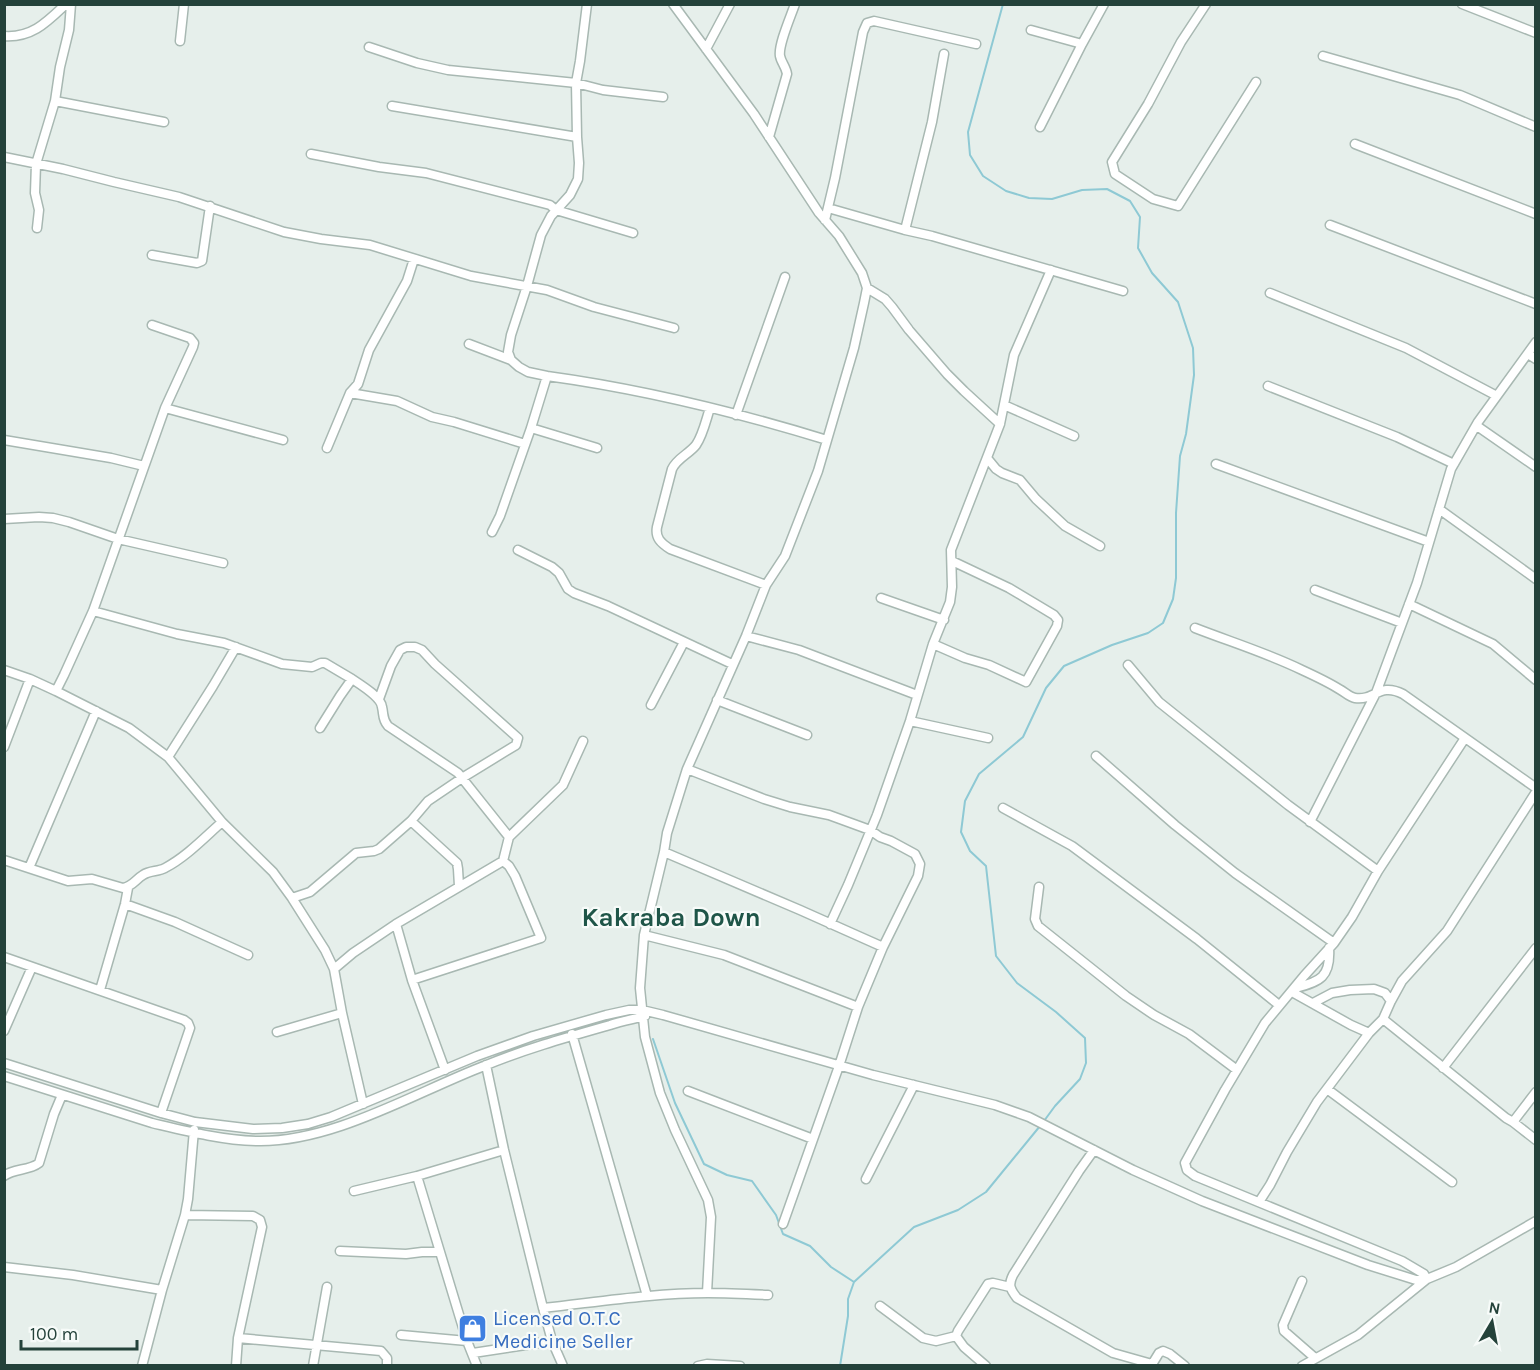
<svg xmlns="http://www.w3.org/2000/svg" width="1540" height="1370" font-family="Karla,sans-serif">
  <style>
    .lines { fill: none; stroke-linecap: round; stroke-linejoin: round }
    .stream { stroke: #8ec9d4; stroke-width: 2 }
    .minor-casing { stroke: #a8b8b2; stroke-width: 11 }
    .minor { stroke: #fff; stroke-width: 8 }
    .labels { text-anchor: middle; stroke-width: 4.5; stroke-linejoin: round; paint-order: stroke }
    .shop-label { font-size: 20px; fill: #366cbe; stroke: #f7fbf9; text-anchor: start }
    .district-label { font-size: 26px; font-weight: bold; fill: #1f5548; stroke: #f7fbf9 }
  </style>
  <rect width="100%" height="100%" fill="#e6efeb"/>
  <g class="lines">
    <!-- stream -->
    <path class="stream" d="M1003,4l-35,128 2,23 13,21 23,15 23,7 23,1 30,-9 25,-1 23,12 10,16 -2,31 14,25 26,29 15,46 1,27 -8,59 -6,22 -4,57v65l-3,21 -10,24 -15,10 -36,12 -48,21 -18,22 -23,49 -44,37 -14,27 -4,31 9,19 16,15 10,90 21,27 39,29 29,26 1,25 -6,16 -25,27 -11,15
      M653,1039l22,64 29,61 23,11 25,6 24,34 7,19 27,12 21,21 23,15
      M840,1366l8,-50v-17l6,-17 60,-55 44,-17 28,-18 54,-66"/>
    <defs>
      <path id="minor" d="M673,4l81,110 65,99 20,23 23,37 5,15 -3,15 -10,45 -36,123 -33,85 -19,29 -20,51 -59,133 -20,64 -3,19 -20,83 -4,53 5,49 15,56 15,37 33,70 3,17 -4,76
        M1206,4l-25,38 -33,62 -36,58 3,12 38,25 25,7 78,-124
        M1462,4l74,29
        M1031,30l51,14
        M4,36c28,2 43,-14 62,-32
        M180,41l4,-37
        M369,47l48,16 31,7 128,13 27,7 60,7
        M706,49l24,-45
        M1323,56l137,39 76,32
        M55,101l109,21
        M392,106l185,31
        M1040,127l42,-83 22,-40
        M769,137l18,-63c-1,-7 -6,-12 -7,-18 -2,-11 11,-40 15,-52
        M1355,144l181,70
        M311,154l68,13 47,6 124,32 6,5 77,23
        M4,157l59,12 51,13 65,15 105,35 37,7 49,6 101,31 76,14 47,17 80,21
        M828,208l77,22 27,6 191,55
        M825,220l10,-42 28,-146 4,-9 7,-2 102,23
        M1330,225l206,79
        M37,228l2,-18 -4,-17 1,-29 19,-63 5,-34 9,-37 2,-26
        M905,230l27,-108 12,-68
        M152,255l45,8 5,-2 8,-55
        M867,288l18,11 7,8 17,23 38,44 17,17 36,33
        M1270,293l136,55 91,48
        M1536,342l-58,80 -1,4 59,41
        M469,344l42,16
        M1528,354l8,5
        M547,376c95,13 189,36 280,64
        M1268,386l129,51 57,27
        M350,393l47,8 35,16 22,5 71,22
        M1004,405l70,31
        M165,408l118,32
        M710,408c-4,12 -7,27 -14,37 -7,9 -19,13 -24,24l-15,58c-2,11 4,16 13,22l96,36
        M736,415l49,-138
        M531,428l66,20
        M4,440l107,18 33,8
        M327,448l23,-55 8,-9 11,-34 38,-69 7,-22
        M987,458l9,11 6,4 18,7 16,19 29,27 35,20
        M1216,464l213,78
        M1439,509l97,70
        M4,519l35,-2 14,1 16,4 49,17 105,24
        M492,532l8,-16 31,-88 16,-52 -19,-4 -9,-5 -8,-7 -3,-8 3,-17 16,-49 14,-51 10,-19 19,-21 8,-16 1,-16 -2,-26 -1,-54 4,-22 7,-57
        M518,550l34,17 7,6 9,16 6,4 34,13 124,58
        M1315,590l87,33
        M881,598l63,22
        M1409,604l84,40 43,36
        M93,611l84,23 47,9 58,21 30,3 9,-4h4l27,16 -12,17 -20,32
        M1195,628c36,14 72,25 107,42 13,6 26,12 37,19 6,3 10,8 16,9 20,3 24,-16 48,-4l133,94
        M746,636l53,14 118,45
        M933,644l32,14 24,7 37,17 31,-56 1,-6 -4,-5 -45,-27 -57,-27
        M1128,665l31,37 129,103 90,66 87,-133
        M4,670l26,9 26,12 73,37 39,29 54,65 51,50 19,26 33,52 9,19 8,44 21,91
        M352,679c9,6 29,18 30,28 2,8 0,12 6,19l70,47 51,64
        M56,691l8,-16 29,-64 72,-203 28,-61 1,-4 -4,-5 -38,-13
        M717,700l90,35
        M651,705l33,-63
        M910,721l78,17
        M4,747l26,-68
        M1096,756l79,69 60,48 99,70
        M168,757l45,-71 23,-39
        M687,769l77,30 26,8 39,8 41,15 10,7 11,4 24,13 5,10 -2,12 -35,71 -25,60 -19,59 -56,158
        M1003,808l69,38 125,93 82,66
        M411,821l46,42 1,6 1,17
        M1310,822l66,-129 41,-110 34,-114 27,-47
        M664,852l136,58 83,37
        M4,860l64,21 24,-2 31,9c9,-1 13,-9 20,-13 7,-5 15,-3 22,-7 21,-11 39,-30 57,-46
        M503,861l6,-24 54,-52 20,-44
        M29,868l67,-157
        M1378,871l-26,46 -18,26 -30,33 -39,47 -40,67 -40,73 2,7 8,6 207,85 22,13 3,5
        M1039,887l-4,32 3,7 88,70 28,19 35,19 48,36
        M292,898l18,-6 46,-39 18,-2 5,-2 32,-28 17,-20 34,-23 54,-33 2,-7 -83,-74 -13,-14 -7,-3h-9l-6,3 -9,16 -12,33
        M125,904l50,18 73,33
        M396,924l16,56 33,90
        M830,924l18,-39 29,-70 33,-94 23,-77 17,-42 2,-15 -1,-37 49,-126 14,-69 37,-85
        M644,935l80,20 134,52
        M4,957l180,63 4,3 2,5 -29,85
        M334,969l19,-16 43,-29 107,-63 6,5 6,10 26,62 -129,42
        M1295,988c25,-6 36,-11 34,-40
        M100,990l25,-86 3,-16
        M1292,992l59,33 18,8
        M1313,1003l19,-10 18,-3 24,-1 11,4 6,8
        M1383,1019l123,99 7,4 23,-30
        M4,1031l28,-64
        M277,1032l65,-19
        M572,1034l75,262
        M4,1063l157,50 34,9 58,7 29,-1 26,-4 23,-7 146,-61 56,-20 73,-21 23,-5h13l21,5 210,60 122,30 34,12 104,53 69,31 166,64 48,15 11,-1 29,-12 80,-46
        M486,1065l18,85 39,158 9,33 11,25
        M1443,1068l93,-120
        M4,1076l148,47c34,8 69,17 104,18 76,2 158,-48 228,-75 41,-17 84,-29 126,-41 12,-4 24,-6 35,-9
        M1327,1089l125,93
        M688,1091l125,48
        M1513,1122l23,18
        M1094,1150l-15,21 -66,104c-5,10 -3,14 4,23l96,55 39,11
        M4,1176c10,-8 25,-5 35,-13l15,-49 8,-19
        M417,1176l50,165 10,25
        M866,1179l48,-94
        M354,1191l63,-15 87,-26
        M1259,1202l11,-17 17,-33 30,-50 52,-69 14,-14 8,-18 11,-20 45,-50 89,-139
        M185,1215l68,1 7,4 2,7 -24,111 -2,28
        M340,1251l66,3 16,-2h18
        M4,1267l69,8 89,15
        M1302,1281l-19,44 1,6 31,27
        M880,1306l43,32 13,3 20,-5
        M543,1308c55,-6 110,-15 165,-15 20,0 40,1 60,2
        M401,1335l66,6
        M238,1338l143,13 6,7v8
        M473,1353l79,-12
        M142,1366l20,-76 23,-75 3,-16 6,-69
        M313,1366l14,-79
        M698,1366l9,-2 33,2
        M986,1366l-22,-19 -8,-11 2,-5 30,-47 5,-1 17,4
        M1151,1366l8,-13 4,-2 7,3 15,12
        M1302,1366l56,-31 69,-56"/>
    </defs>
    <!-- minor casing -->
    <use href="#minor" class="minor-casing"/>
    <!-- minor -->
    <use href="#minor" class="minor"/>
  </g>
  <!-- icons -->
  <defs>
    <symbol id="shop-square" viewBox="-11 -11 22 22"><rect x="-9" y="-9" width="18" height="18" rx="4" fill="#3f7fe0" stroke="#f7fbf9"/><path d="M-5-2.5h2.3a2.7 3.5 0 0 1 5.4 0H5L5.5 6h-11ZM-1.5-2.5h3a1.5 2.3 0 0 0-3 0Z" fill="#fff"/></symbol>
  </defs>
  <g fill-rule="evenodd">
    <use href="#shop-square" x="456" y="1312" width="33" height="33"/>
  </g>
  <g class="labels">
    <!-- shop labels -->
    <g class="shop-label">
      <text x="493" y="1325">Licensed O.T.C<tspan x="493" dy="23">Medicine Seller</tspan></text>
    </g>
    <!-- district labels -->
    <g class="district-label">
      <text x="671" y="926">Kakraba Down</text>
    </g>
  </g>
  <!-- border -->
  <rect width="1540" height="1370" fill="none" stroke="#24423a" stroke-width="12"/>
  <!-- north arrow -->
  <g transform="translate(1492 1322) rotate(10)" stroke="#f7fbf9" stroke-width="4.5" paint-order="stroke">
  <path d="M0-4.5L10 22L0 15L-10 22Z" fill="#24423a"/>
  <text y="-9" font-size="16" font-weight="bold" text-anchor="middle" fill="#24423a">N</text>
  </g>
  <!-- scale -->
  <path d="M21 1340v9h116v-9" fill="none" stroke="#24423a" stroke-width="3"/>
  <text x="30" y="1340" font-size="18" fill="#24423a" stroke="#f7fbf9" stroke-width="4.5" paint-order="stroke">100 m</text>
</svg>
